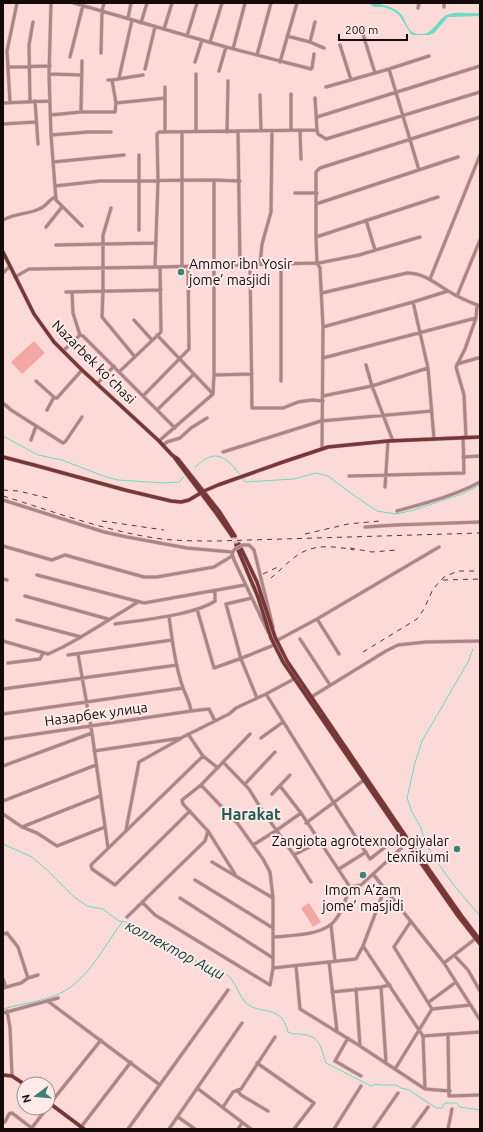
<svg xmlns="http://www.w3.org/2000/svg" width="483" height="1132" font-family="Ubuntu,sans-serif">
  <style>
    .green { fill: #f3a7a5 }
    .water { fill: #6ddbc5 }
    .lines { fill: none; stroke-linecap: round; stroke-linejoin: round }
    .stream { stroke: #6ddbc5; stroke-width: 1 }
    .major-tunnel { stroke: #d9bbb9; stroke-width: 3.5; stroke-dasharray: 3.5 2; stroke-linecap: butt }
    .minor-casing { stroke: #d6b9b7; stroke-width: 4 }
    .major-casing { stroke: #d6b9b7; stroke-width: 4.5 }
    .minor { stroke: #ac8584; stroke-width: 3 }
    .major { stroke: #773737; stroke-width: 3.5 }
    .rail { stroke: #4c3a3a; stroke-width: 1; stroke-dasharray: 5 5; stroke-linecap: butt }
    .minor-bridge-casing { stroke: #d6b9b7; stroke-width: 4; stroke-linecap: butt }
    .minor-bridge { stroke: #ac8584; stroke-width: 3 }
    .poi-dot { fill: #3f8275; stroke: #fdebea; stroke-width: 1.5 }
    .labels { text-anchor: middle; stroke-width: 4; stroke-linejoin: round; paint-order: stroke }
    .poi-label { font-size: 14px; fill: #160909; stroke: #fdebea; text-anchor: start }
    .street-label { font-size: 14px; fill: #160909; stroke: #fdebea }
    .water-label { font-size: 15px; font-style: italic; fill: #073c33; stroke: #fdebea }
    .quarter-label { font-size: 16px; font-weight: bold; fill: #245a50; stroke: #fdebea }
  </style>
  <rect width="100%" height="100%" fill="#fbdad8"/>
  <!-- green -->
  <path class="green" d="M34,341l11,12 -23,21 -11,-12z
    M309,903l12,19 -8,5 -12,-19z"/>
  <!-- water -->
  <path class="water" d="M368,3c11,0 26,3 34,12 3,5 6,16 12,18 20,6 21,-14 35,-19 10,-3 21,0 31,-1v3l-32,1 -14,16 -5,2h-15l-3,-1 -12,-19 -7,-5 -9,-3h-9z"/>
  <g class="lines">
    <!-- stream -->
    <path class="stream" d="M3,436l35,19 24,5 44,17 12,3 46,3 15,-1 5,-5
      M195,467c6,-5 14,-12 22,-11 12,2 22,17 28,26l49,-3 22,-6 12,3 24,18 25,17 19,3 18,-4 48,-16 18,-9
      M473,649l-5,13 -46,79 -7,22 -8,35 5,14 8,14 6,17 9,16 17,24 28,33
      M3,844l29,13 15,13 26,26 14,10 16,3 16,12 7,1 59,33 4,-1 10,10c11,1 27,7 33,16 5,7 8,16 13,22 13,14 37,1 43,30 4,2 7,2 12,2 21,2 20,12 26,29l45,23 5,-2 3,1h17l5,3 8,2 27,18h6l3,-5h11l4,4 20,3
      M3,1009c17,-5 35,-7 51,-13 31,-11 50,-49 68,-74"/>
    <!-- major-tunnel -->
    <path class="major-tunnel" d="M232,536l4,9
      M235,536l4,8"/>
    <defs>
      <path id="minor" d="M51,3l-2,71 2,61 5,65 26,26
        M74,3l152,44 85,22 1,-1 2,-14
        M444,7v-4
        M418,8l1,-5
        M128,18l3,-15
        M141,23l6,-20
        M361,28l14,45
        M164,29l8,-26
        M187,36l10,-33
        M287,36l23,6 5,-20
        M210,42l12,-39
        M310,42l14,6
        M340,45l11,35
        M233,49l12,-46
        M101,53l1,-42 2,-8
        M257,55l14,-52
        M70,57l13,-52
        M195,62l7,-22
        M280,62l17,-59
        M8,67l42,-1
        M145,69l10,-42
        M389,69l30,101
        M219,71l7,-24
        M49,74l33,1
        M196,74v58
        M119,78l13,-58
        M112,80l31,-5
        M326,87l63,-18 40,-13
        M260,95l1,36
        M315,98l2,32 1,4 8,5 154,-47
        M35,101l3,43
        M10,102l-3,-51 10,-48
        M30,102l-1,-57 4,-23
        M3,103l47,-2
        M116,103l49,-5
        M81,112l1,-51
        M51,115l30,-3h34l1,-9 -4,-23h-4
        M317,117l163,-51
        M3,124l33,-2
        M291,130v-36
        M300,131l1,28
        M165,132v-45
        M227,132l1,-51
        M238,132l2,132
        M182,133v133
        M51,135l37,-3h23
        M53,162l71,-7
        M55,186l45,-5 114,-1 26,1
        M295,193h22
        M316,204l142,-47
        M111,208l-8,27v56l-1,26 33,40
        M3,220c13,-7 26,-6 36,-11 9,-3 10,-11 17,-12
        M366,220l9,30
        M46,227l16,-20
        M139,230v-75
        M316,237l122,-40
        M56,245l100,-2
        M319,263l40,-8 61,-18
        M250,264l2,144h31l15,-6 14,-2 11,1
        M260,264l2,-20 9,-32 1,-81
        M155,267l3,-86 -1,-47 2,-2 158,-2
        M3,273l7,-7
        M15,277l14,-8h5l126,-2 157,-4
        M430,279l50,-124
        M66,292l95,-2
        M72,292l1,21 7,22
        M322,293l85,-20c17,0 28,10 41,18 10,6 21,11 32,15
        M457,296l23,-56
        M413,302l15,66 6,71
        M134,320l18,20
        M323,327l90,-25 35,-11
        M157,335l56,59
        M63,351l17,-16 3,1 92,92
        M323,358l153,-40
        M457,364l21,-6
        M366,365l6,21 21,55
        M119,372l42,-40 -1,-65
        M214,375l38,-1
        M36,381l19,17h2l25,-28
        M281,381v-117
        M97,384l17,-18
        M143,396l46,-47 -1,-83
        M323,396l49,-10 56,-18
        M3,403l8,7 52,33 2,-1 17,-25
        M47,410l7,-13
        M157,410l36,-35
        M466,437l-2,-42 -8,-28 9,-18 11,-31 1,-13
        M31,440l5,-14
        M159,441l54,-47 1,-19v-195
        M163,445l4,-3 13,-4 11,-10 16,-10
        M322,449l1,-122 -3,-59 -3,-5 -1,-26v-65l4,-4 160,-51
        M223,452l98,-31 111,-10
        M463,457l17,-1
        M349,476l115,-3 -1,-36
        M385,487l3,-46
        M3,500l101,32 23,5 60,11 45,4
        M397,511c28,-8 57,-15 83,-29
        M365,527l30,-2 85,-3
        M243,545h6l5,5 19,77
        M3,546l49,14 13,-5 79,22h13l57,-10 18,-11
        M235,549l-3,4 2,7 34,72
        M37,575l107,28 101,-18
        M3,579l4,1
        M25,596l83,23
        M252,598l-26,6 15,55 16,39
        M197,609l17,59 28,-10 32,-13
        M169,616c3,23 6,49 14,72 3,8 7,14 8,23l18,-2 6,12
        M317,619l22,35
        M17,620l64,17
        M115,624c26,-4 80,-9 100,-23v-10
        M300,639l30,46
        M3,641l45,13 15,-7 18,-10 57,-35
        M276,641l41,-22 122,-72
        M78,654l14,79 16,115
        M68,655l104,-15
        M8,663l32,-4 3,-6
        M3,689l174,-24
        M266,694l68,109 36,56 33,-26
        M308,699l78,-48 12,-6 28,-3 54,-1
        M3,714l180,-26
        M188,734l15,22 15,12
        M261,738l22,-16
        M3,739l188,-28
        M94,751l87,-13 48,-24 7,-6 30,-14 28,-15
        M223,762l26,27 13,21 32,45 17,27
        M3,766l89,-33
        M245,784l30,-32
        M280,786l21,27 49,74
        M272,794l18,-19
        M3,801l93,-36
        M190,811l-75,74 -23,-16 -1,-4 112,-109
        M3,814l19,13 15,6 20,13 48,-19
        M306,823l58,-43
        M22,827l78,-31
        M126,830l13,-68 41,-23
        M208,831l27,43
        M253,845l24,-15 24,-17
        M294,855l25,-13
        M212,862l61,36
        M339,869l27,-17
        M373,874l71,89 36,57
        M195,880l78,48
        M350,887l11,-2 47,-43
        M180,898l93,60
        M142,902l13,13 115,70 3,-17v-70l-3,-26 -7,-13 -25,-35 -37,-39
        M127,917l78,-76 3,-10 -25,-27 -1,-4 19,-15 49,-51
        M411,921l-17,26 38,62
        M331,925l4,36
        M3,934l4,-1 11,14 10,31
        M273,937c19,-2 52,-1 63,-18 7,-9 10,-21 14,-32
        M363,946l60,90 2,53
        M454,955l14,15 12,21
        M329,962l8,69
        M444,963l31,-24
        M296,966l4,43 60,37 65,43 25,2
        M273,968l83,-9 7,-13 22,-58
        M3,979l3,8
        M381,987l5,75
        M3,988l18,-5 7,-5 10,-3
        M356,989l4,57
        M332,992l49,-5 9,-2
        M49,1002l111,83
        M429,1002l27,-20
        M432,1009l39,-4
        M7,1011l3,16 2,49
        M3,1013l55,-15
        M448,1034l1,62 31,-1
        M423,1036l57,-4
        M348,1038l-13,23 26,15
        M257,1063l57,40 -20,26
        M395,1069l37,-60
        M197,1088l54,41
        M237,1090l4,5 27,16
        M48,1106l53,-66
        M223,1107l10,-15 8,-3 34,-52
        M178,1117l17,12
        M3,1122h2l4,-8 3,-1 21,16
        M81,1127l50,-65
        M31,1129l16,-21
        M128,1129l100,-139
        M169,1129l73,-106
        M238,1129l4,-6
        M334,1129l27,-43
        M373,1129l25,-36
        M412,1129l16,-22
        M448,1129l4,-20"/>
      <path id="major" d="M3,252l31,62 20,28 28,28 77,71 13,14 6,4 41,52 16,25
        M3,457l31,8 91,25 46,11 10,1 8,-2 15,-9 14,-6 65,-23 45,-15 60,-6 92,-4
        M174,457l42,56 16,23
        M239,544l18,38 18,55 12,24 122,180 52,74 19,25
        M236,545l22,52 13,41 12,24 124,181 51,73 22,28
        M3,1075l9,1 12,8
        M48,1102l36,27"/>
    </defs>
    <!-- minor casing -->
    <use href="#minor" class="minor-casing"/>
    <!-- major casing -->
    <use href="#major" class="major-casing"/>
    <!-- minor -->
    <use href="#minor" class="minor"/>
    <!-- major -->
    <use href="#major" class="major"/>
    <!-- rail -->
    <path class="rail" d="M3,490l15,1 34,8
      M3,496c52,16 105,36 159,43 18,2 37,2 55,2l263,-8
      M102,521l62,9
      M305,534l43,-10 32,-3
      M350,548l22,4 25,-2
      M263,574l15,-7
      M271,578c11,-9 22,-22 34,-27 15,-7 34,-4 49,-1
      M443,580l37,-1
      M363,652l54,-33 7,-10 9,-20 11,-12 14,-6h22"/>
    <defs>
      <path id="minor-bridge" d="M235,549l8,-4"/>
    </defs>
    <!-- minor-bridge casing -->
    <use href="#minor-bridge" class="minor-bridge-casing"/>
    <!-- minor-bridge -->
    <use href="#minor-bridge" class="minor-bridge"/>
  </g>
  <!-- markers -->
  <g class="poi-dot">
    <circle cx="181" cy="272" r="4"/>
    <circle cx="457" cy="849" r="4"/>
    <circle cx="363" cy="875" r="4"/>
  </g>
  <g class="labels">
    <!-- poi labels -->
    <g class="poi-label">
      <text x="189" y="269">Ammor ibn Yosir<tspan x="189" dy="16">jome’ masjidi</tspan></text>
      <text x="449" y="846" text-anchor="end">Zangiota agrotexnologiyalar<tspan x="449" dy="16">texnikumi</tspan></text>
      <text x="363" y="895" text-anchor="middle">Imom A’zam<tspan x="363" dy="16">jome’ masjidi</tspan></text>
    </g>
    <!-- street labels -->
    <g class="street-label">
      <text transform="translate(94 362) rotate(45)" y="5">Nazarbek ko'chasi</text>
      <text transform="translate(96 714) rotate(-8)" y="5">Назарбек улица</text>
    </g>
    <!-- water labels -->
    <g class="water-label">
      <text transform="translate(175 950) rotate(28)" y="5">коллектор Ащи</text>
    </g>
    <!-- quarter labels -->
    <g class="quarter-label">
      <text x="251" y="820">Harakat</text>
    </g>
  </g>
  <!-- border -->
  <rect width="483" height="1132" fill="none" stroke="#160909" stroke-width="8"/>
  <!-- north arrow -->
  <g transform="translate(36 1096) rotate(254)"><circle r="19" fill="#fdebea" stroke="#a19190"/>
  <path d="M0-3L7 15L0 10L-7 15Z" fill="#3f8275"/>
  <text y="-6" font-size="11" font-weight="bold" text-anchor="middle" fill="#160909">N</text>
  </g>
  <!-- scale -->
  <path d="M339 34v6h68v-6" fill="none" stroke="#160909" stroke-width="2"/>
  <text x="345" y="34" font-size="12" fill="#160909" stroke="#fdebea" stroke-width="3" paint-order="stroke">200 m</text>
</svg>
